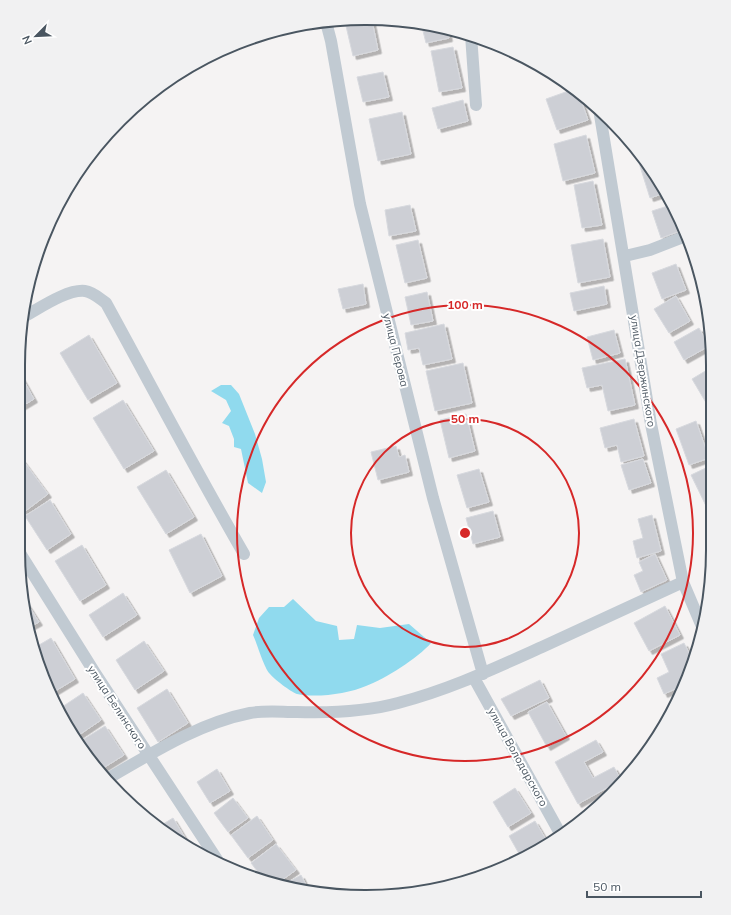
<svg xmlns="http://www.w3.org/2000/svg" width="731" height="915" font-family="Mulish,sans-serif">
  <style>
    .water { fill: #90daee }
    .building { fill: #cdcfd5; stroke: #d7d9de; filter: url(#shadow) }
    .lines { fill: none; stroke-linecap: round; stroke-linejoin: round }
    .minor { stroke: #c1cad2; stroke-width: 12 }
    .ring { fill: none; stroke: #d62828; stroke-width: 2 }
    .labels { text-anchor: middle; stroke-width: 4; stroke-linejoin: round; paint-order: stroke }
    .street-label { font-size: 11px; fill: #4a5661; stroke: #fff }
    .rim { fill: none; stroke: #4a5661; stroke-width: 2 }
    .centre { fill: #d62828; stroke: #fff; stroke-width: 2 }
    .ring-label { font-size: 12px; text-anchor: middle; font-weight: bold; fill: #d62828; stroke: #fff; stroke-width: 4; stroke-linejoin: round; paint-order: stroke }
  </style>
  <defs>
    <filter id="shadow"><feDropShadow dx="3.5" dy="3.5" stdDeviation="0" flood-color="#0004"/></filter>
  </defs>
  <rect width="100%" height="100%" fill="#f5f3f3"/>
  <!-- water -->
  <path class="water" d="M221,385h10l8,9 16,40 7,25 4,23 -4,11 -14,-10 -7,-34 -7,-2v-8l-5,-13 -7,-3 9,-12 -5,-11 -15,-9z
    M293,599l23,22 21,5 2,14 15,-1 3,-14 23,3 29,-4 22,19c-13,15 -46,36 -65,43 -18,8 -50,12 -69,8 -6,-2 -23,-15 -27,-20 -6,-6 -13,-31 -17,-39l6,-17 10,-11h15z"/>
  <!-- building -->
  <path class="building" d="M372,21l6,29 -25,6 -7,-30z
    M421,23l26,6 2,9 -23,5z
    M453,47l9,41 -23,4 -8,-41z
    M383,72l6,25 -26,5 -6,-25z
    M555,76l7,5 -6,1z
    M574,89l4,3 10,28 -31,10 -11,-31z
    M463,100l5,21 -30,8 -6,-21z
    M402,112l9,42 -33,7 -9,-42z
    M586,135l9,38 -32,8 -9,-37z
    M646,161l19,32 -15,5 -11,-35z
    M593,181l9,44 -20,3 -8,-43z
    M410,205l6,26 -27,5 -4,-26z
    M671,205l9,26 -19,7 -9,-27z
    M603,239l7,38 -32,6 -7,-38z
    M418,240l9,38 -22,5 -9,-38z
    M676,264l10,26 -24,9 -10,-26z
    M363,284l3,20 -23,5 -5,-20z
    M604,286l3,18 -33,7 -4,-18z
    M427,292l6,29 -22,4 -6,-28z
    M676,296l14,25 -21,12 -15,-24z
    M444,324l8,35 -29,6 -4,-17 -11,2 -3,-17z
    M699,328l10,18 -25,14 -10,-18z
    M614,330l6,23 -27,7 -6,-23z
    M89,335l28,48 -29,17 -28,-47z
    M625,359l10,46 -27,6 -6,-26 -15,3 -5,-20z
    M463,363l9,40 -37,8 -9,-40z
    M712,367v37l-4,2 -16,-27z
    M19,374h1l14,25 -15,9z
    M123,400l31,51 -30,18 -31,-51z
    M466,414l9,37 -26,7 -9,-38z
    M634,419l10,37 -23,6 -4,-17 -12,3 -5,-20z
    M696,421l13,37 -20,7 -13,-36z
    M396,446l3,11 6,-2 4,17 -31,8 -7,-28z
    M22,459l26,35 -24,18 -6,-8v-42z
    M643,459l8,24 -22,7 -8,-25z
    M712,465v43l-4,2 -17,-35z
    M479,469l10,33 -22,6 -10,-33z
    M166,470l28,47 -28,17 -29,-47z
    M50,500l21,34 -24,16 -22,-34z
    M493,511l7,26 -27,7 -7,-26z
    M712,514v11l-4,-9z
    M652,515l9,36 -24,7 -4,-17 10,-3 -5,-19z
    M201,534l21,42 -32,17 -21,-43z
    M82,545l24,40 -26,16 -25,-40z
    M655,554l12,26 -26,12 -7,-17 9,-4 -4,-9z
    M123,593l14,22 -34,22 -14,-22z
    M25,600l14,22 -11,6z
    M665,606l15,29 -31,16 -15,-28z
    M51,638l24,41 -23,14 -6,-15 2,-2 -9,-14 -5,-14z
    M144,641l20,30 -29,19 -19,-30z
    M684,643l9,18 -9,24 -20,9 -7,-16 12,-6 -8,-18z
    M540,680l9,18 -38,18 -10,-17z
    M167,689l21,34 -30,19 -21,-34z
    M83,693l18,27 -25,17 -15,-22 -2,-6z
    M680,696l-3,7 -1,2 -2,-6z
    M547,702l19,34 -19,11 -19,-35z
    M105,726l19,29 -24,15 -21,-28z
    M596,740l7,12 -19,10 9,16 21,-11 7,13 -43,24 -23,-42z
    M217,769l13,22 -20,12 -13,-21z
    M515,788l16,25 -23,14 -15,-25z
    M119,790l6,9 -8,-8z
    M233,798l15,20 -20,14 -14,-19z
    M257,816l16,24 -25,18 -17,-23z
    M173,818l17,28 -2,2 -28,-22z
    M535,821l13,22 -26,16 -13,-23z
    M276,844l20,26 -21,15 -10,-4 -14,-18z
    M301,875l8,16 -28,-5z"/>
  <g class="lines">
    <!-- minor -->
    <path class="minor" d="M326,22l5,19 29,163 73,294 50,176
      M471,35l5,70
      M599,109l52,315 17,84 15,74 20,47
      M625,256l25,-6 36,-14
      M25,316c15,-8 42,-27 60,-25 8,1 14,7 21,12 46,84 90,168 138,251
      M18,550l77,123 123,188
      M474,678l87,157
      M107,779c45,-26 92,-56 143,-66 16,-3 31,-1 47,-1 33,1 68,0 101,-9 51,-13 97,-35 144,-56 47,-22 94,-43 141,-65"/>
  </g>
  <!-- distance rings -->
  <g class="ring">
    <circle cx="465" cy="533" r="114"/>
    <circle cx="465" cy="533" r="228"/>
  </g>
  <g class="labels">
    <!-- street labels -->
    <g class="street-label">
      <text transform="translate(396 350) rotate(76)" y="4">улица Перова</text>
      <text transform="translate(643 371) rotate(81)" y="4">улица Дзержинского</text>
      <text transform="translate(117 707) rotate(57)" y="4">улица Белинского</text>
      <text transform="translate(518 757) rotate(61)" y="4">улица Володарского</text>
    </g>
  </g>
  <!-- crop -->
  <path d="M0 0H731V915H0ZM365 25H366A340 340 0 0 1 706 365V550A340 340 0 0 1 366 890H365A340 340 0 0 1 25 550V365A340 340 0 0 1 365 25Z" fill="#f1f1f2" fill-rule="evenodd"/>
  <path class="rim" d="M365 25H366A340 340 0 0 1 706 365V550A340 340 0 0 1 366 890H365A340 340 0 0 1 25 550V365A340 340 0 0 1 365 25Z"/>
  <circle cx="465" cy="533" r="6" class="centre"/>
  <g class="ring-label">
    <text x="465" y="309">100 m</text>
    <text x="465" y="423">50 m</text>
  </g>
  <!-- north arrow -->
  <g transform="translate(36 36) rotate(246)" stroke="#ffffff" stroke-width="3" paint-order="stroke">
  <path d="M0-3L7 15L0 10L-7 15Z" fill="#4a5661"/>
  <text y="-6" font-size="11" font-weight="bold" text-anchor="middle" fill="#4a5661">N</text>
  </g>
  <!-- scale -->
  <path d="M587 891v6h114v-6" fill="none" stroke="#4a5661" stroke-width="2"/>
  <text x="593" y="891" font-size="12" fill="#4a5661" stroke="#ffffff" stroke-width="3" paint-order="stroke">50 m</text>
</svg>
